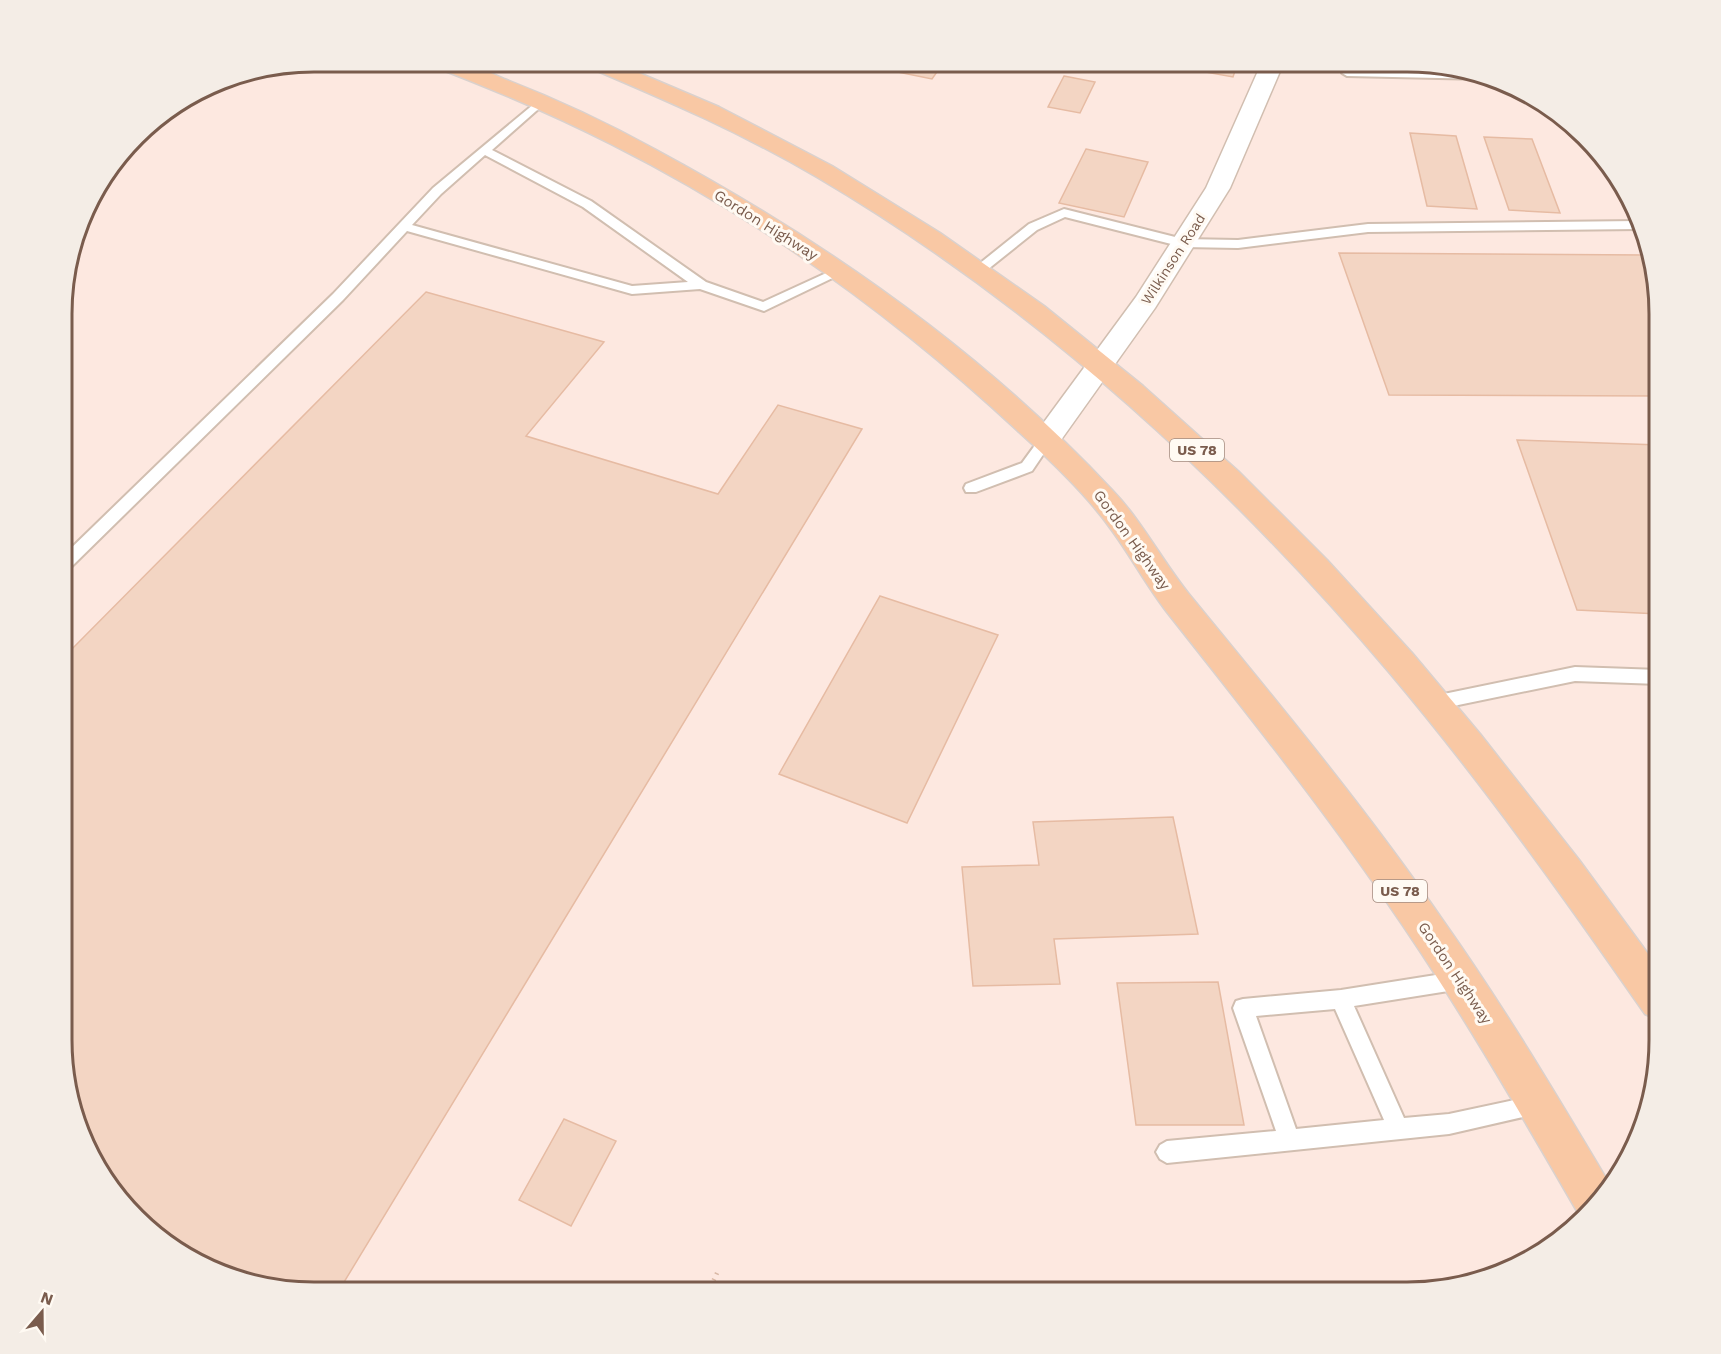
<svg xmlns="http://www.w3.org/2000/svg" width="1721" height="1354" font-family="'Work Sans',sans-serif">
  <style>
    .commercial { fill: #fde8e0 }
    .building { fill: #f3d5c3; stroke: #e6bba3; stroke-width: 1.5 }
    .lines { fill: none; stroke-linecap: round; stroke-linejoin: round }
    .service-casing { stroke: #d1beb0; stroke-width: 4 }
    .minor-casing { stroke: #d1beb0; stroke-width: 3 }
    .trunk-casing { stroke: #dad1cd; stroke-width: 3 }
    .path { stroke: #d9b8a5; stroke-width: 4.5; stroke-dasharray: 1.5 5; stroke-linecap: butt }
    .service { fill: #fff; fill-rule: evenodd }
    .minor { fill: #fff; fill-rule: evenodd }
    .trunk { fill: #f9c8a4; fill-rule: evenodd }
    .labels { text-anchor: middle; stroke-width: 6; stroke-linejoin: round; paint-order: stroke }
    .far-street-label { font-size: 14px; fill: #7a5c4d; stroke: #fffaf3 }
    .shield { fill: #fffaf3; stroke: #a28b7f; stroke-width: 1.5 }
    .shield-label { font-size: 14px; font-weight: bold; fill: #7a5c4d }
    .street-label { font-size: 15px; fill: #7a5c4d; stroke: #fffaf3 }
    .rim { fill: none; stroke: #7a5c4d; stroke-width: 3 }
  </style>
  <rect width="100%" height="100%" fill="#fdf6ec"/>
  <!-- commercial -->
  <path class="commercial" d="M314,62h1109l80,19 71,43 60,79 25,111v743l-19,80 -43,70 -93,66 -97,19h-1109l-81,-19 -70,-43 -85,-173 2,-776 31,-93 53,-64 85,-49z"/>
  <!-- building -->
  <path class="building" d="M871,62h73l-12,17 -64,-13z
    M1150,62h88l-5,15z
    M1064,76l31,6 -15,31 -32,-6z
    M1410,133l46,3 21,73 -50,-3z
    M1484,137l48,2 28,74 -51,-3z
    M1086,149l62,13 -24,55 -65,-14z
    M1339,253l307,2 13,59v82l-270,-1z
    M426,292l178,50 -78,94 192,58 60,-89 84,24 -524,863h-40l-81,-19 -70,-43 -60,-79 -25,-94 1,-399z
    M1517,440l142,5v169l-82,-4z
    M880,596l118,39 -91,188 -128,-49z
    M1173,817l25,117 -144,5 6,45 -87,2 -11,-119 77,-2 -6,-43z
    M1218,982l26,143h-108l-19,-142z
    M564,1119l52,22 -45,85 -52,-26z"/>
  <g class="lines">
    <defs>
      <path id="service" d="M1344,62h10l-1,8 115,2 21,5 -5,2 -137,-3 -5,-3z
        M540,99l6,3 -2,2 -52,46 99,51 115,81 57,20 72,-33h8l2,3 -81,39 -64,-22 -68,5 -225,-63 -64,69 -275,270 -5,2v-16l270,-262 100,-106zM485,155l98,52 105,75 -56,4 -220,-61 29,-31z
        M1064,209l119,30 55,1 130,-16 270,-3 2,8 -272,3 -130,16 -55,-1 -118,-30 -28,13 -55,44h-8l-2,-3 2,-3 55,-44z
        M1046,435l7,5 -21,31 -56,21h-10l-2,-4 2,-4 56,-21 19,-26z
        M1575,667l84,3v14l-84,-3 -141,29 -6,-2 -2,-5 2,-5 6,-2z
        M1461,971l7,3 3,6 -3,6 -7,3 -107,17 50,112 45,-4 89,-19 7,3 3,7 -3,7 -96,22 -282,29 -7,-4 -4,-7 4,-7 7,-4 109,-10 -43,-123 3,-7 7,-2 98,-9zM1335,1009l49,111 -88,9 -40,-113z"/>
      <path id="minor" d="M1262,62h22l-54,126 -75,120 -99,139 -10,3 -10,-3 -4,-7 4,-7 100,-136 70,-109z"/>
      <path id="trunk" d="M432,62c8,0 17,-1 25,0 16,1 33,11 47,17 52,20 103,44 152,71 167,90 326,201 456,340 31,32 51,73 80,108 87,106 174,211 252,324 60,85 113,174 166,263l-13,22 -16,11c-63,-109 -125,-217 -197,-320 -68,-99 -143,-192 -217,-286 -21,-27 -36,-56 -56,-83 -25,-35 -60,-68 -92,-97 -121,-113 -259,-213 -408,-288 -57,-29 -116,-54 -176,-77z
        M585,62h28l106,45 113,59 108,67 104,73 99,80 95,85 89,89 85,93 68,81 99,126 80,109v51l-14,-6c-81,-117 -164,-233 -256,-342 -164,-193 -353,-366 -572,-495 -73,-43 -151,-77 -229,-110z"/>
    </defs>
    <!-- service casing -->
    <use href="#service" class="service-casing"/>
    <!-- minor casing -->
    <use href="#minor" class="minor-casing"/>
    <!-- trunk casing -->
    <use href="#trunk" class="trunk-casing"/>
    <!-- path -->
    <path class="path" d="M708,1292l10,-21"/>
    <!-- service -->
    <use href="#service" class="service"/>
    <!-- minor -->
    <use href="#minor" class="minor"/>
    <!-- trunk -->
    <use href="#trunk" class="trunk"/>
  </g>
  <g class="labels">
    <!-- far-street labels -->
    <g class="far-street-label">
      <text transform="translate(1173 259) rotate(-57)" y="5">Wilkinson Road</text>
    </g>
    <!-- shield labels -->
    <g class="shield">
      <rect x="1170" y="439" width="54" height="22" rx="4.5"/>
      <rect x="1373" y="880" width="54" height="22" rx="4.5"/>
    </g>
    <g class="shield-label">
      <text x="1197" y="455">US 78</text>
      <text x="1400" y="896">US 78</text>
    </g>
    <!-- street labels -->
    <g class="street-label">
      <text transform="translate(766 225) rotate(32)" y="5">Gordon Highway</text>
      <text transform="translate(1132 540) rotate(54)" y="5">Gordon Highway</text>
      <text transform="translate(1455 973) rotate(56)" y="5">Gordon Highway</text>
    </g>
  </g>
  <!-- crop -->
  <path d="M0 0H1721V1354H0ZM314 72H1407A242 242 0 0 1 1649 314V1040A242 242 0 0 1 1407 1282H314A242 242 0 0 1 72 1040V314A242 242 0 0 1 314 72Z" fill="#f4ede6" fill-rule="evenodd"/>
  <path class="rim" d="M314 72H1407A242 242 0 0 1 1649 314V1040A242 242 0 0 1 1407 1282H314A242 242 0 0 1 72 1040V314A242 242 0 0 1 314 72Z"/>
  <!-- north arrow -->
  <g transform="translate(42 1312) rotate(20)" stroke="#fffaf3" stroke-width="4.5" paint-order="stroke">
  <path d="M0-4.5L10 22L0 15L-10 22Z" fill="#7a5c4d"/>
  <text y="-9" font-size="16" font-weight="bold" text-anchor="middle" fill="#7a5c4d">N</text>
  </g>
</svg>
